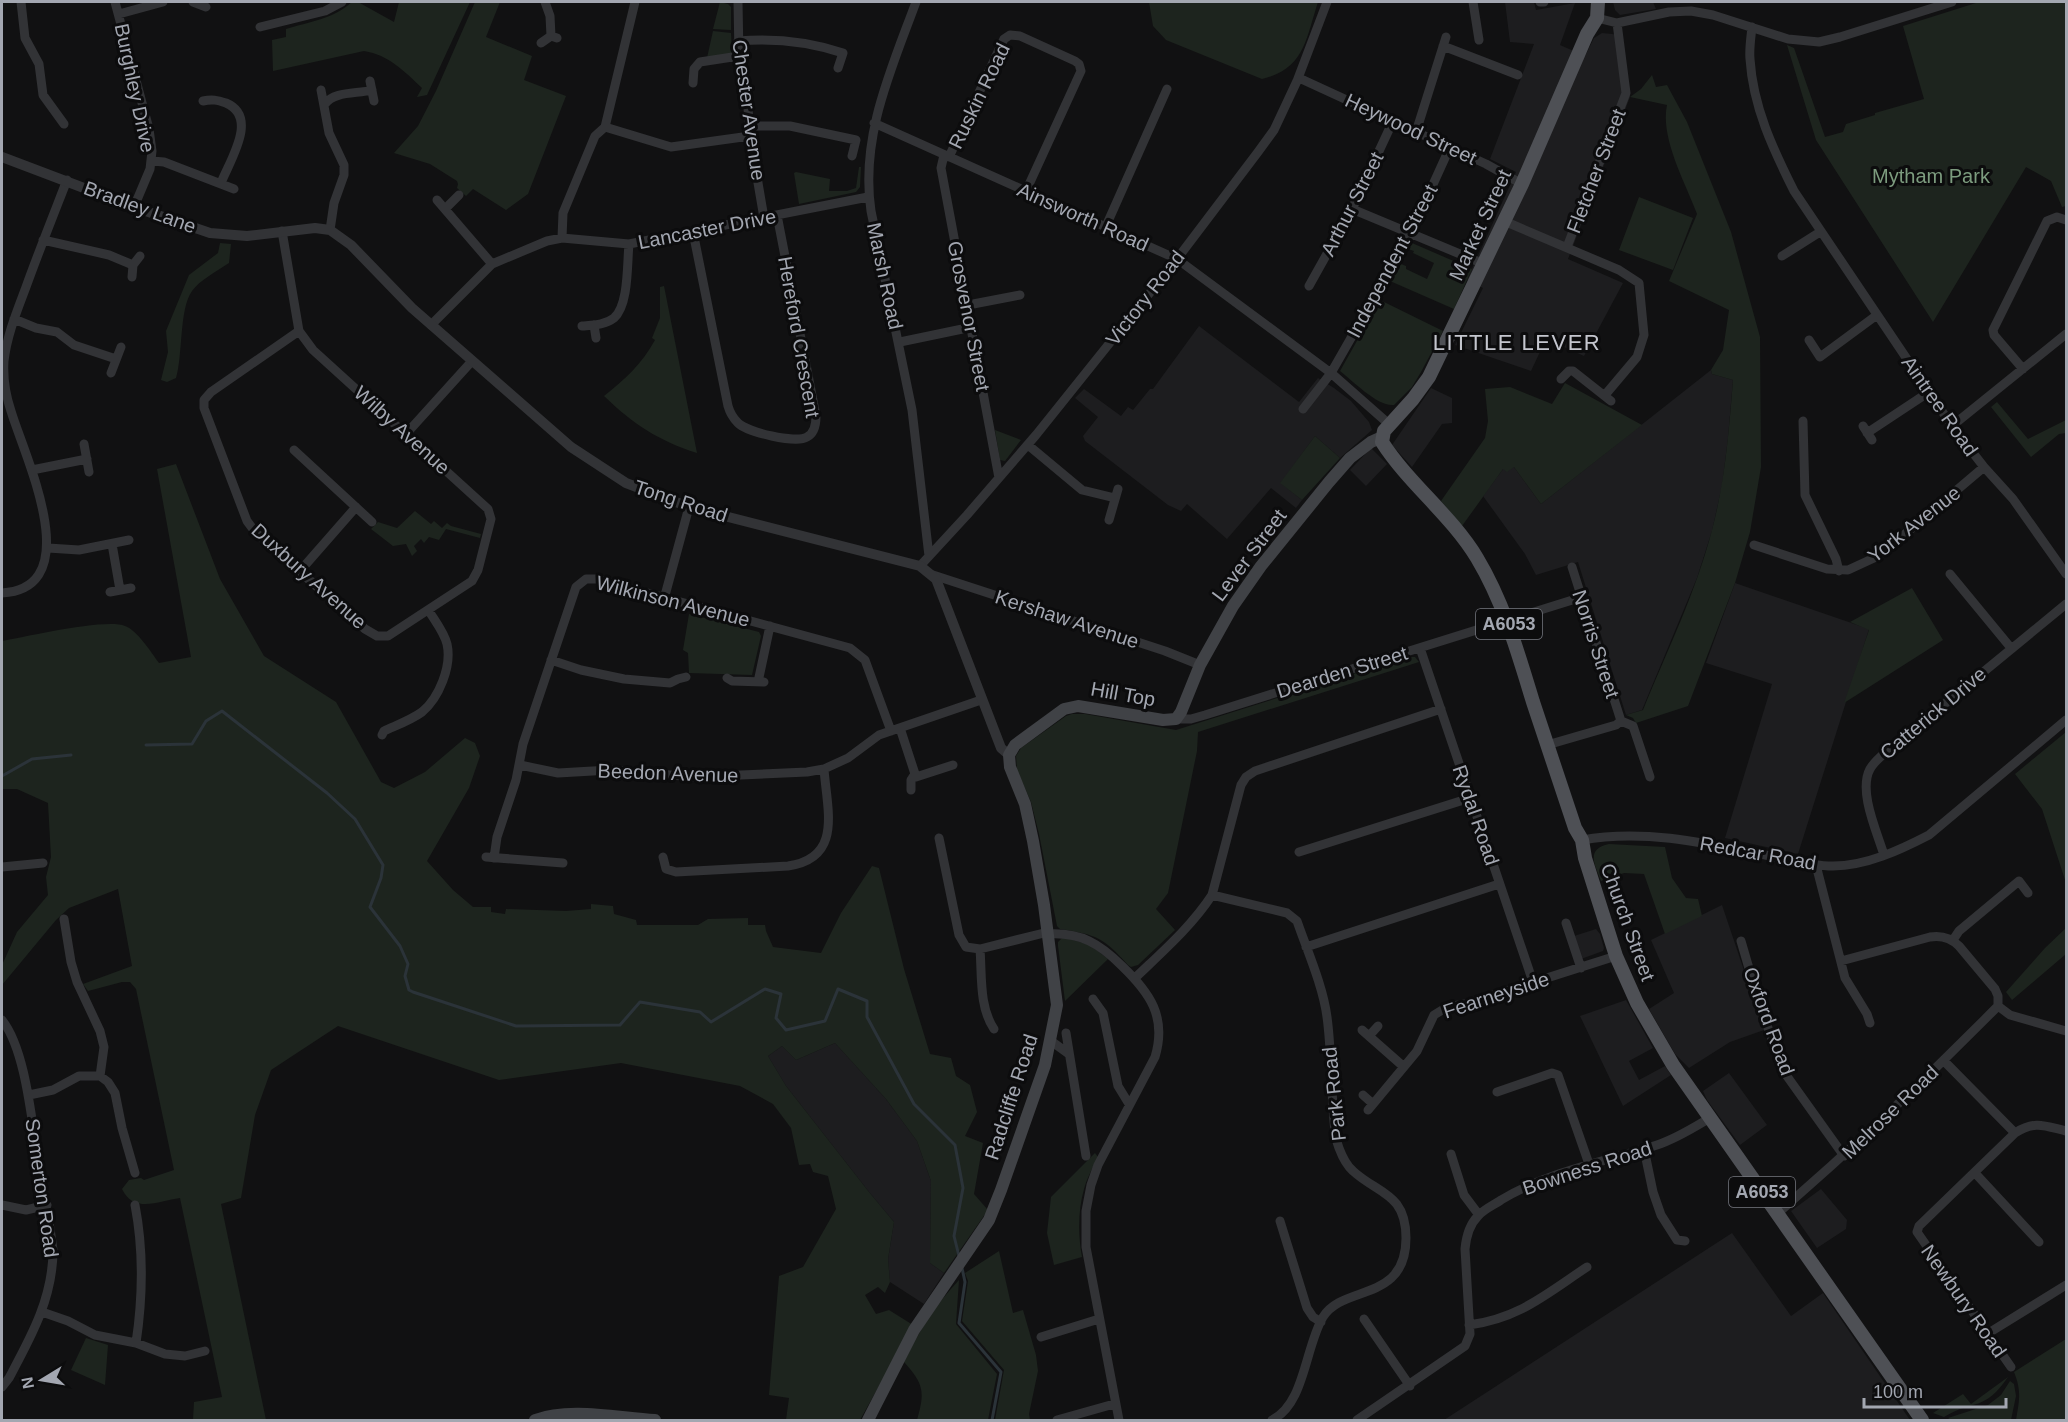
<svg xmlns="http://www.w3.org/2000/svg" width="2068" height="1422" font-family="Arial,sans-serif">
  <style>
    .built { fill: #1d1d1f }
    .green { fill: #1d241e }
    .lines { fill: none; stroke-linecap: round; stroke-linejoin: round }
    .stream { stroke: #2b3339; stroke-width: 3 }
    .minor { stroke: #323336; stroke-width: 9 }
    .tertiary { stroke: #323336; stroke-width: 10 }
    .secondary { stroke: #404246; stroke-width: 12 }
    .primary { stroke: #4e5055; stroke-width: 14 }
    .labels { text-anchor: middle; stroke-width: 6; stroke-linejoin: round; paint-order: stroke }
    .shield { fill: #0c0c0d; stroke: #767880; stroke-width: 1.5 }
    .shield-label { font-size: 18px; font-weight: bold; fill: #a3a7b1 }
    .street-label { font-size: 20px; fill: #a3a7b1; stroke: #0c0c0d }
    .park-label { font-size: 20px; fill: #7c9b7e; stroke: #0c0c0d }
    .quarter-label { font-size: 22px; letter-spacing: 1.5px; fill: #c4c6ce; stroke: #0c0c0d }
  </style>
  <rect width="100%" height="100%" fill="#111112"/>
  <!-- built -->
  <path class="built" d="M1505,2h29l2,8 39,-7 -15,42 25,11 9,-18 8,-5 20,2 8,62 -62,162 55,24 -39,73 -38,-17 -15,32 -76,-26 28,-57 -16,-8 49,-108 -26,-13 44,-115 -24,-2z
    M1613,2h40l3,7 -36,6 -5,-5z
    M1199,326l100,76 19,-24 16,10 17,13 18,21 3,8 -32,28 -25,-22 -34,47 21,17 -6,8 -25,-20 -44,51 -40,-35 -6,7 -13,-6 -83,-64 -2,-5 15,-19 -23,-19 9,-9 37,27 7,-9 5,3 17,-21h3z
    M1711,370l1,4 21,6 -5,58 -6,48 -10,45 -15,47 -55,132 -16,5 -48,-153 -42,13 -11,-21 -42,-58 20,-27 11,-2 27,37z
    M1431,388l21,10v25l-10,1 -30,43 -20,-22z
    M1371,448l16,16 -21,22 -16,-16z
    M1735,583l134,46 -71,225 -73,-16 47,-154 -66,-21z
    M1722,905l42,125 -34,12 -41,26 -14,-14 -26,-45 25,-16 -23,-53z
    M1596,929l4,5 4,14 -1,3 -22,8 -7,-23z
    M1626,1000l27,48 -24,13 10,19 26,-14 6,9 -48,31 -43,-90z
    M835,1043l51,56 31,42 14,40 -1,82 14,10 -20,31 -34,-22 -2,-23 6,-37 -25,-30 -83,-106 -18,-30 14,-10 14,14z
    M1729,1073l38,52 -27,20 -33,-45 -4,-9z
    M1821,1189l26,31 -1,9 -29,19 -26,-37z
    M1732,1233l59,83 32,-23 87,127h-466z"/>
  <!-- green -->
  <path class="green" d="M352,2h6l36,20 5,-20h71l-43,93 -10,2 5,-9c-18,-17 -33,-33 -58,-37l-91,20 -1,-31 14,-3v-8c23,-7 47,-10 66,-27z
    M475,2h25l-14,35 46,19 -8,24 42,16 -38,98 -22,16 -33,-21 -7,7 -9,-8 1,-4 -1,-3 -27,-17 -36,-11 24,-27 18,-35z
    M720,2l8,2 3,3v23l-18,-1z
    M1149,2h169c-12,36 -13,67 -56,77l-96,-39 -13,-14z
    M1979,2h87v204l-4,1 -11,-26 -25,-14 -93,155 -117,-182 -29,-95 7,3 31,89 18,-5 3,-8 29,-9v-2l49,-14 -21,-73z
    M713,31l18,2 1,20 -25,5z
    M1652,75l4,12 11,-2 20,37 44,110 29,105 1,130 -11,65 -15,51 -47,123 -52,17 -3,-5 -7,-3 17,-5c24,-59 53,-118 69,-180 13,-49 17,-99 21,-150l-21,-6 -1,-4 12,-20 6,-40 -60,-29 28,-67c-12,-32 -37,-76 -30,-109l-37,-8 11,-8z
    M859,167h2l-1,20 -4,5 -57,12 -5,-31 2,-1 34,7 -1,12h18l9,-3z
    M1639,197l54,21 -20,52 -54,-20z
    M220,243l11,1 -2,19c-12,8 -29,17 -37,28 -13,18 -9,64 -16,87l-9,4 -6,-2 7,-28 -2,-21 23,-56 29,-22z
    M1412,243l60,26 -18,40 -64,-28 11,-17 5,2v3l21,10 7,-16 -21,-10 1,-2 -6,-2z
    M664,286l33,167c-38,-12 -64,-29 -93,-57 21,-17 38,-32 51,-56l-3,-2 8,-20v-31z
    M1380,300l63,31 -22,41 -9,15 -18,18c-16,2 -41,-24 -54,-34z
    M1565,383l77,42 -101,79 -27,-37 -7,5 -4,-3 -41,57 -21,-25 44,-63 3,-17 -3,-32 25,-2 42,17z
    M1997,402l31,37 38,-19v13l-7,1 -28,23 -40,-50z
    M995,430l26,10 -16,21 -5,-1z
    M1315,436l25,22 -38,42 -22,-17z
    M176,464l44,115 44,77 72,46 45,80 13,6 31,-16 40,-34 10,5 5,13 -11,32 -42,73 26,29 20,17h18v5l14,2 1,-5 60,2 25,-2v-5l22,2 1,8 22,6 1,5h61l10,-6 40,-1v7h17l1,6 7,16 48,6 20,-40 31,-47 7,2 25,101 26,85 21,4 5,18 14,9 7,27 -12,24 18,7 -9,51 14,16 -44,63 -14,-10 1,-82 -14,-40 -31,-42 -51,-56 -39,17 -14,-14 -14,10 18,30 83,106 25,30 -6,37 2,23 -5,11 -7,-6 -13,8 11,19 13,-4 24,15 -53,95h-74l3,-22 -20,-3 10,-119 24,-9 33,-58 -8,-33 -15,-4 -3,-8 -11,1 -8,-37 -18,-24 -33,-18 -119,-23 -122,17 -161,-54 -67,44 -16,45 -14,83 -20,6 45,216h-73l1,-18 28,-5 -42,-199c-21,3 -46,16 -58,-9l7,-9 12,-2 3,2 30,-10 -38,-181 -6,-7h-8l-34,9 -5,-7 49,-18 -14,-77 -49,19 -13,12 -54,65v-20l15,-33 31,-37 -2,-18 5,-20 -3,-54 -31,-14h-15v-148c23,-4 104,-23 123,-15 12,4 26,26 34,37l32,-6 -34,-188z
    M415,511l16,13 3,-3 8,7 5,-5 4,3 30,8 -1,4 -34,-9 -7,11 -10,-3 -5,6 -3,-4 -7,7 3,5 -5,5 -6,-12 -13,2 -22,-17 7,-7 19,6z
    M1912,588l31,52 -99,63 25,-73 -19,-8z
    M689,614l70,18 2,4 -9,39 -63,-2 -1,-20 -5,-3z
    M1407,657h8l4,5 -221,70 -1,19 -29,142 -12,16 19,21 -37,35 -7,2 -3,-2c-25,-28 -31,-30 -68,-36l-3,-3 -18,-92 -8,-32 -14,-32 -1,-14 5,-8 45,-32 6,-2h13l91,16z
    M2066,732v151l-24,-74 -27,-35z
    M1609,844l56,3 7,31 14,20 12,1 4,17 -37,18 -21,-60 -20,-1 -23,8c-6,-16 -16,-32 8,-37z
    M2066,928v26l-54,46 -6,-8 39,-44z
    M1063,937l27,8 18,14 -43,42 -7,-55v-4z
    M1095,1153l3,4c-5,10 -11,21 -14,32 -6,21 -6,46 -2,68l-28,8 -7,-32 4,-36z
    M999,1251l14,62 10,-3 13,45 2,16 -9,43 1,6h-35l9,-50 -42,-49 6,-40 -3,-8z
    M959,1280l-3,44 41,50 -9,46h-71c8,-28 7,-36 -13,-58 15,-31 32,-58 55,-82z
    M86,1338l22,7 -3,40 -34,-15z
    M2066,1339v81h-50c3,-19 6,-28 -2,-48z
    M2008,1377c-24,35 -34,22 -64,40l-11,-4 30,-19 8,10z
    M2010,1381l4,3 2,12 -5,24h-60l-3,-2 40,-13 13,-10z"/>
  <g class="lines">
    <!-- stream -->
    <path class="stream" d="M146,745l46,-1 14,-23 16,-10 105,82 28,26 28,46 -2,13 -11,29 30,39 8,18 -3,12 4,14 4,2 103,34 104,-1 20,-23 60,10 11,10 54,-33 16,5 -5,24 10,12 39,-9 13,-32 29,12v16l47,87 41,41 8,43 -9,48 5,20
      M2,776l30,-17 39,-4
      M962,1268l3,14 -6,41 42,49 -9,48"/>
    <!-- minor -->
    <path class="minor" d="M21,2l4,36 14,26 4,31 21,29
      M115,2l34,127 3,22 -2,18 -16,38
      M193,2l13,5
      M545,2l5,14 1,20
      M738,2l1,54 8,38 3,42 14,82
      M916,2c-25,68 -56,135 -45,209l41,199 17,146
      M1473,2l6,38
      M1540,2h4
      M119,14l44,-12
      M1597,18l20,5 52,-11 22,-1 22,4 75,24 31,3 21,-5 112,-35
      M260,27l65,-16 17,-9
      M1752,27c-1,10 -3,22 -2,32 3,48 23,90 44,132l158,235 32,41 29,32 53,75
      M738,41c35,-3 72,1 105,12l-5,15
      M541,43l10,-7 6,2
      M1443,46l75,29
      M1299,78l187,86 36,20
      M370,81l4,20
      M693,83l1,-14 6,-7 39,-6
      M321,90l8,43 15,32v10l-10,28 -4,27
      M203,101c9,-2 14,-1 23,2 33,14 4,57 -5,80
      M325,104c9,-13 32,-10 47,-14
      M874,123l303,136 154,114 59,52
      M749,126h41l66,14 -4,16
      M605,127l66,20 79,-11
      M1416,132l30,-95
      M944,155l-3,13 58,310
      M949,157l55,-118 6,-4 10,1 55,25 4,3 2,7 -55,120
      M152,161l12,1 70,27
      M437,200l55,64
      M445,209l14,-14
      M1352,209l132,55
      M1504,221l115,49 20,13 5,52 -7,22 -32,38
      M1106,226l61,-137
      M282,231l17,100 14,19 175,159 3,10 -13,51 -6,11 -84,55h-11l-12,-7 -109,-96 -9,-12 -43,-113v-8l7,-8 88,-61
      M693,232l35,174c2,7 5,12 10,17 9,9 58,21 69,14 8,-4 9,-13 9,-21l-39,-201
      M562,238l1,-25 32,-77 10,-9 30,-125
      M43,240l66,15 24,10
      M1567,247l59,-154 -9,-70
      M1782,256l38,-24
      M132,277l1,-12 7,-9
      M1309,286l43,-77 41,-88
      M968,305l52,-10
      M14,319l22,9 21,4 17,13 42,14
      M431,325l61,-61 55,-23 15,-3 67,6 239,-47
      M594,325l2,13
      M582,326c11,-1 23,-1 32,-8 15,-13 13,-55 15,-74
      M1809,340l11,17 57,-42
      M900,342l72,-15
      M2023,369l-29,-34 -1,-5 54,-109 10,-4 9,3
      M111,373l10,-26
      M1561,379l8,-8h4l38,30
      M1303,409l28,-36 80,-140 39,-86
      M1803,421l2,74 31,64 3,12
      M1863,426l9,14
      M1952,426l114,-92
      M1867,433l62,-41
      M406,434l66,-73
      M84,444l5,28
      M1028,445l54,45 33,8
      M294,450l78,72
      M32,470l55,-11
      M1109,520l9,-31
      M112,544l8,46
      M1754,545l73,24 21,1 26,-12 11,-7 99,-84
      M48,548l31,2 50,-10
      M920,566l47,-51 69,-80 141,-176 81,-107 16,-22 23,-49 30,-79
      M1572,567l49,154
      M300,571l56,-64
      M1950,574l61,74
      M933,575l232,76 35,14
      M110,592l21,-4
      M2,593c87,-5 22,-138 9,-182 -5,-15 -8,-35 -7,-50 3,-26 13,-50 22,-74 13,-36 27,-71 41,-107
      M664,599l25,-92
      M1420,648l113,334
      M551,660l30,10 43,9 46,4 8,-4 8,-2
      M727,678l5,3 32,1
      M758,682l12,-56
      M1176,719h15l14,-4 377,-118
      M1621,721l12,5 17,51
      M900,728l16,49 37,-12
      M382,735l2,-4c13,-6 27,-11 38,-19 17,-14 30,-46 25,-68 -3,-12 -12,-23 -18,-33
      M1547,745l69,-20 5,-4
      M520,765l38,8 52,-3 85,7 112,-5 17,-3 24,-11 31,-23 102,-35
      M911,790v-10l4,-6
      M939,838l20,97 7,12 14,2 68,-17
      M1582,840c59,-11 120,2 178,14 24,4 48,12 73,12 33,0 67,-16 96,-31l137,-115
      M1299,852l171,-54
      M1884,855c-7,-23 -26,-64 -14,-86 4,-7 10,-12 16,-17l180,-148
      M486,857l77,6
      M663,857l3,12 10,3 112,-6c55,-8 39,-56 36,-97
      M494,858l3,-21 19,-57 7,-36 53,-157 10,-8h10l254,69 15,12 26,71
      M1816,865l29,113 22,36 3,9
      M2,867l41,-4
      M1212,895l75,18 10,8c10,29 26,65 30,96 4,29 4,60 6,90 1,13 1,29 6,41 3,8 7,17 14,23 25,23 53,22 53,67 0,65 -63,46 -83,79 -18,30 -18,87 -51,103
      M64,919l7,43 6,20 23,49 4,16 -4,29
      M1566,923l15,45
      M1048,934c33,-2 52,10 74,32 28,27 45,51 33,91l-57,108 -7,20 -5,26v36l33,173
      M1953,940l6,-9 60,-50 9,12
      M1741,941l19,65 24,66 60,84
      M1306,947l193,-63
      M980,949c2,26 -1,58 14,80
      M1841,961l89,-24c12,-2 21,1 29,9l36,43 3,7v10
      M1135,978c27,-26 56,-51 77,-83l29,-110 5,-8 9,-6 186,-62
      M1093,999l10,14 15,73 11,18
      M1998,1006l12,9 56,16
      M2,1020c23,29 29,96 35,133 5,33 12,64 16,97 0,48 -22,87 -44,128l-7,9
      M1362,1030l42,37
      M1066,1033l20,123
      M1369,1036l9,-10
      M1051,1041l18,13
      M1944,1061l71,72c20,-13 30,-7 51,-2
      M1497,1092l55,-19 6,2 31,89
      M29,1095l24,-5 26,-14h21l8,6 7,11 7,35 13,45
      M1363,1095l10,9
      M1368,1110l49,-59 17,-36 13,-8 18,-3 151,-48
      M1644,1149l9,43 8,23 16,25 8,1
      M1451,1154l13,41 15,20
      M1975,1173l64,69
      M2,1205l24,5 21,-5
      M135,1205c9,47 8,91 1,138
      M1778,1213c76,-66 149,-135 220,-207
      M1280,1221l27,87 6,9 8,5
      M42,1312l26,9 27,14 41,8 29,11 20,2 20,-5
      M1364,1319l46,67
      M1469,1325c51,-7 77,-31 118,-58
      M1987,1334l79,-49
      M1041,1337l58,-18
      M2011,1367l-94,-135 2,-6 96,-93
      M1057,1420l57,-16
      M1357,1420l108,-74 5,-12 -5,-85c1,-11 5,-25 13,-33 6,-7 16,-11 23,-16 48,-29 103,-38 156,-55 19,-6 36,-17 53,-27"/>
    <!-- tertiary -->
    <path class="tertiary" d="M2,157l132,50 76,26 37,3 68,-8 15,2 21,15 61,63 159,139 55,36 63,24 231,59 16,13 65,169 8,7"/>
    <!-- secondary -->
    <path class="secondary" d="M535,1420c35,-13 83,-2 120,0
      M868,1420l46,-90 75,-110 12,-30 44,-125 12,-60 -13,-100 -11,-64 -8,-37 -15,-37 -1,-12 6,-10 49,-36 14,-3 85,14 13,-1 5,-7 19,-47 33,-59 28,-40 68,-84 21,-24 21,-16 11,-5"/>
    <!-- primary -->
    <path class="primary" d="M1598,2l-1,16 -10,16 -65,150 -93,193 -16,22 -29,32 -2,11c27,42 69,73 95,116 27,45 41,95 56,144 14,42 28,84 42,126l7,12 3,18 31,98 21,47 36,62 249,355"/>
  </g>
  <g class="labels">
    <!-- shield labels -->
    <g class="shield">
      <rect x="1476" y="609" width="66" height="30" rx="4.5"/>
      <rect x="1729" y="1177" width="66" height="30" rx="4.5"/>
    </g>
    <g class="shield-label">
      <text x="1509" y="630">A6053</text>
      <text x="1762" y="1198">A6053</text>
    </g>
    <!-- street labels -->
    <g class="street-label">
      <text transform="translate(135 88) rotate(78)" y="7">Burghley Drive</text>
      <text transform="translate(979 96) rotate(-64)" y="7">Ruskin Road</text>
      <text transform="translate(749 110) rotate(82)" y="7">Chester Avenue</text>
      <text transform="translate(1411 129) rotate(25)" y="7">Heywood Street</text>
      <text transform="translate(1596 171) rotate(-69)" y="7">Fletcher Street</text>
      <text transform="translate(1352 204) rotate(-63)" y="7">Arthur Street</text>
      <text transform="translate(140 207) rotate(20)" y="7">Bradley Lane</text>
      <text transform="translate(1083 217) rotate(24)" y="7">Ainsworth Road</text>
      <text transform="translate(1480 225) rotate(-65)" y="7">Market Street</text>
      <text transform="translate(707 229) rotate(-11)" y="7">Lancaster Drive</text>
      <text transform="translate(1392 261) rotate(-62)" y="7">Independent Street</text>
      <text transform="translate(885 276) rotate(78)" y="7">Marsh Road</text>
      <text transform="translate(1145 298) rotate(-52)" y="7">Victory Road</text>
      <text transform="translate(969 316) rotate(79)" y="7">Grosvenor Street</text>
      <text transform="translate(799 337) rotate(80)" y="7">Hereford Crescent</text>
      <text transform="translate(1940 406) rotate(55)" y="7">Aintree Road</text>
      <text transform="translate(402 430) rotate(42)" y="7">Wilby Avenue</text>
      <text transform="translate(681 501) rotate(18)" y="7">Tong Road</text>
      <text transform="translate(1914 524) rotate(-38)" y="7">York Avenue</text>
      <text transform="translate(1249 555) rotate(-53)" y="7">Lever Street</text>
      <text transform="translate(309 576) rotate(42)" y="7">Duxbury Avenue</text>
      <text transform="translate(673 601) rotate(14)" y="7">Wilkinson Avenue</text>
      <text transform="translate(1067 619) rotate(18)" y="7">Kershaw Avenue</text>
      <text transform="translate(1596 644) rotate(72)" y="7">Norris Street</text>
      <text transform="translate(1342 672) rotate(-17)" y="7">Dearden Street</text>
      <text transform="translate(1123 694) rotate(10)" y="7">Hill Top</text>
      <text transform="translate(1933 713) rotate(-40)" y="7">Catterick Drive</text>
      <text transform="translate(668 773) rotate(2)" y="7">Beedon Avenue</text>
      <text transform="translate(1476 815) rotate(71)" y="7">Rydal Road</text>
      <text transform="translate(1758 853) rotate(10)" y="7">Redcar Road</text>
      <text transform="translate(1628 922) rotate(70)" y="7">Church Street</text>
      <text transform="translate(1496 995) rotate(-18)" y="7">Fearneyside</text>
      <text transform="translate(1769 1021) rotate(70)" y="7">Oxford Road</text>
      <text transform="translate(1334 1094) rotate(-96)" y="7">Park Road</text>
      <text transform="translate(1011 1097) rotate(-72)" y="7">Radcliffe Road</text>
      <text transform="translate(1890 1112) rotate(-44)" y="7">Melrose Road</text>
      <text transform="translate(1587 1168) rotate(-18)" y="7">Bowness Road</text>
      <text transform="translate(42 1188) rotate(82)" y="7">Somerton Road</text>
      <text transform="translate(1964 1301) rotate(55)" y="7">Newbury Road</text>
    </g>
    <!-- park labels -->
    <g class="park-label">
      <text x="1931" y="183">Mytham Park</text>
    </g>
    <!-- quarter labels -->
    <g class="quarter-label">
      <text x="1517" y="350">LITTLE LEVER</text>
    </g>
  </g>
  <!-- border -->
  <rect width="2068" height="1422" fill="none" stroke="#a3a7b1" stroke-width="6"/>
  <!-- north arrow -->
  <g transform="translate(42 1380) rotate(259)" stroke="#0c0c0d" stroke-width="4.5" paint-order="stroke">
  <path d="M0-4.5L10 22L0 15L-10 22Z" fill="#a3a7b1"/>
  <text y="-9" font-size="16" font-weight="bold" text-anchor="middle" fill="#a3a7b1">N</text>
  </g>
  <!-- scale -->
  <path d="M1864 1398v9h142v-9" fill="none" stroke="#a3a7b1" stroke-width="3"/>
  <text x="1873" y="1398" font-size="18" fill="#a3a7b1" stroke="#0c0c0d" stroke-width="4.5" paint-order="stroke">100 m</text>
</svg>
